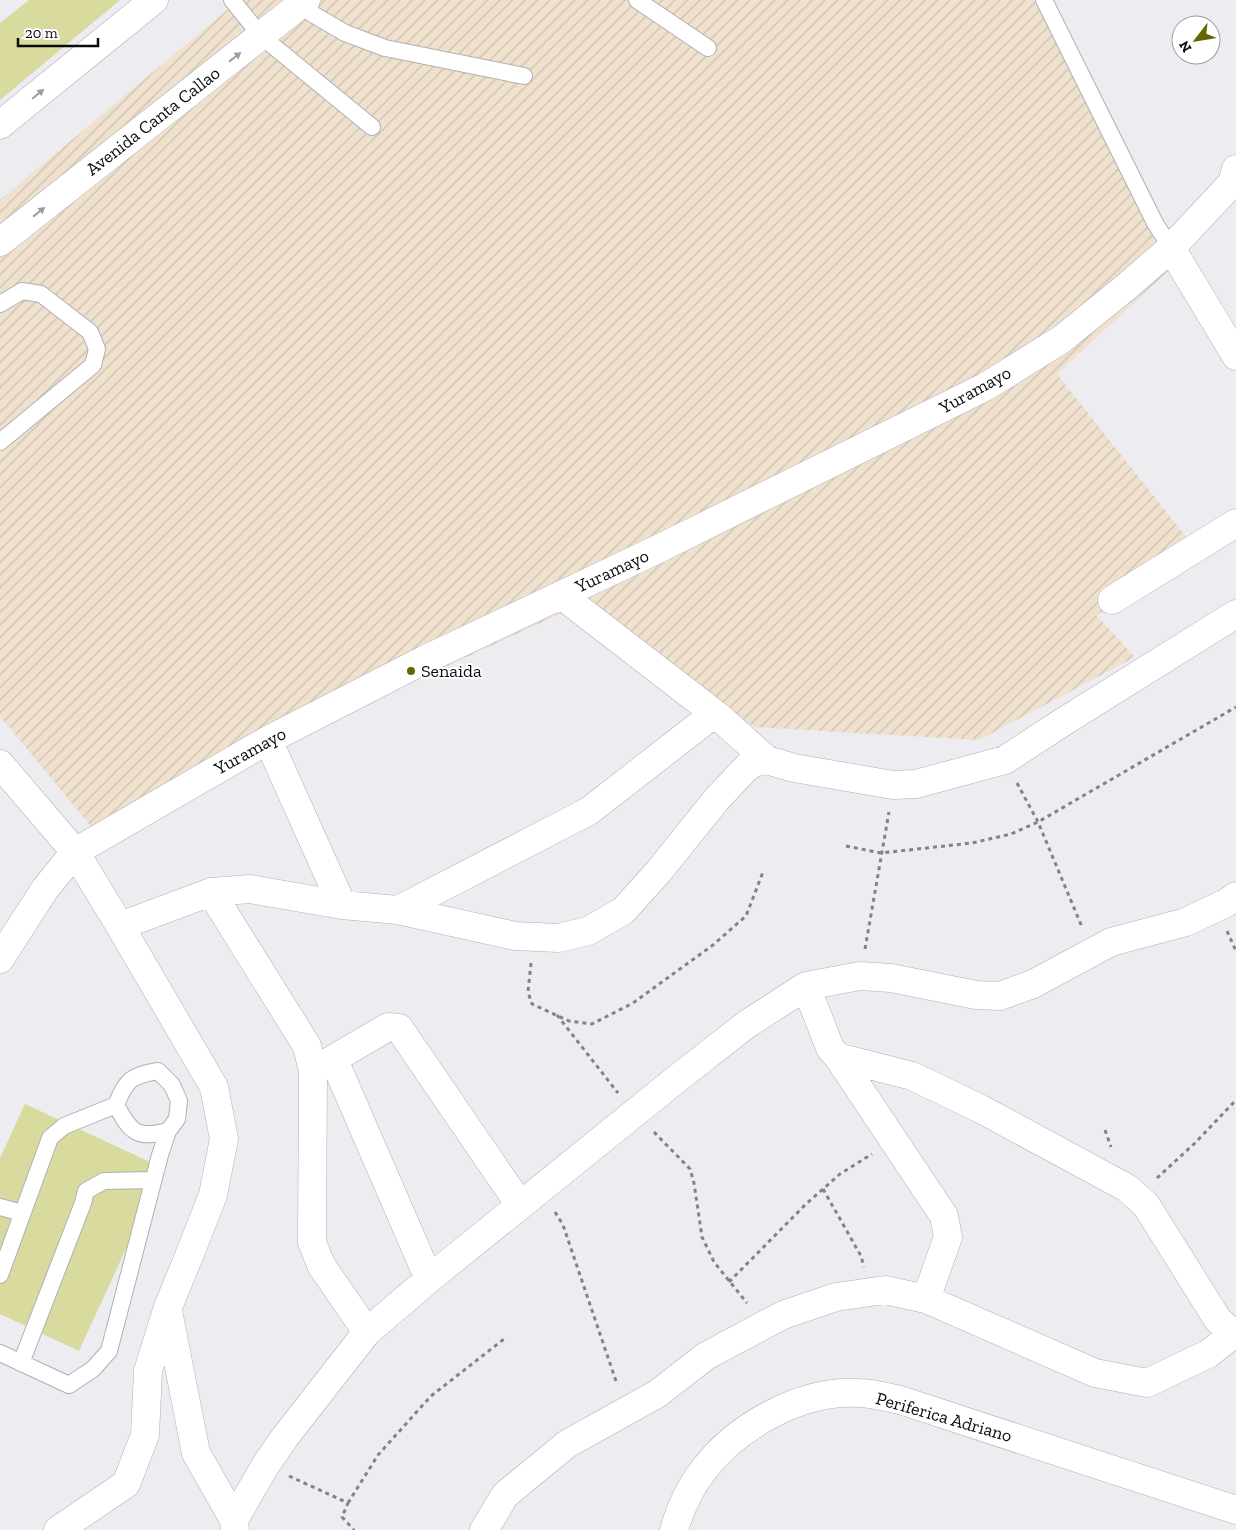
<svg xmlns="http://www.w3.org/2000/svg" width="1236" height="1530" font-family="'Zilla Slab',serif">
  <style>
    .industrial { fill: url(#industrial-furrows) }
    .grass { fill: #d8db9d }
    .lines { fill: none; stroke-linecap: round; stroke-linejoin: round }
    .service-casing { stroke: #b0b0b4; stroke-width: 18 }
    .minor-casing { stroke: #b0b0b4; stroke-width: 29 }
    .primary-casing { stroke: #b0b0b4; stroke-width: 29 }
    .path { stroke: #838386; stroke-width: 3; stroke-dasharray: 4 4; stroke-linecap: butt }
    .service { stroke: #fff; stroke-width: 16 }
    .minor { stroke: #fff; stroke-width: 28 }
    .primary { stroke: #fff; stroke-width: 28 }
    .oneway { fill: #9d9d9e }
    .poi-dot { fill: #656600; stroke: #fff; stroke-width: 2 }
    .labels { text-anchor: middle; stroke-width: 4; stroke-linejoin: round; paint-order: stroke }
    .street-label { font-size: 18px; fill: #0b0b0d; stroke: #fff }
    .poi-label { font-size: 18px; fill: #0b0b0d; stroke: #fff; text-anchor: start }
  </style>
  <defs>
    <pattern id="industrial-furrows" width="10" height="10" patternUnits="userSpaceOnUse" patternTransform="scale(1.25)"><rect width="10" height="10" fill="#efe1ce"/><path d="M-1 1l2-2M0 10L10 0M9 11l2-2" fill="none" stroke="#ccc0b0"/></pattern>
  </defs>
  <rect width="100%" height="100%" fill="#edecf1"/>
  <!-- industrial -->
  <path class="industrial" d="M239,0h808l121,271 -111,103 145,183 -106,58 39,42 -156,83 -224,-13 -184,-118 -478,220 -93,-113v-516z"/>
  <!-- grass -->
  <path class="grass" d="M29,0h91l-120,100v-77z
    M25,1104l138,64 -84,183 -79,-37v-156z"/>
  <g class="lines">
    <defs>
      <path id="service" d="M232,0l29,36 111,91
        M637,0l71,48
        M1044,0l111,223 16,25
        M299,6l46,27 40,15 139,28
        M0,304l22,-13 19,3 49,38 7,17 -4,16 -93,77
        M0,1207l22,6
        M0,1275l50,-137 14,-12 52,-21
        M0,1353l69,32 24,-16 16,-18 51,-196 8,-24 9,-12 2,-18 -7,-16 -14,-14c-27,4 -32,9 -42,34 15,28 21,34 52,26
        M21,1363l62,-160 3,-12 18,-10 49,-1"/>
      <path id="minor" d="M0,242l306,-242
        M1171,248l65,108
        M561,595l157,121
        M1112,600l124,-77
        M268,740l74,165
        M0,764l75,88 45,74 94,161 10,52 -11,56 -24,61 -21,51 -20,64 -3,64 -19,49 -68,46
        M211,892l96,154 6,25 -1,171 9,23 46,67
        M398,910l191,-99 117,-91 12,-4 49,44
        M120,926l91,-34 39,-3 92,16 56,5 117,26 43,2 30,-7 35,-20 36,-40 57,-71 32,-34 9,-4 10,-2 27,8 99,17 23,-1 89,-24 58,-38 173,-108
        M0,959l45,-70 30,-37 193,-112 156,-80 232,-110 329,-163 77,-48 64,-52 45,-39 61,-65 4,-14
        M806,986l24,62 8,9 74,19 69,33 146,79 19,17 72,115 16,14
        M838,1057l106,159 4,21 -22,62
        M334,1060l95,219
        M313,1071l75,-44 11,1 121,177
        M168,1311l28,142 38,67 1,10
        M234,1520l31,-54 20,-29 82,-105 62,-53 249,-201 69,-54 59,-38 54,-10 31,2 85,17 24,1 33,-12 78,-42 75,-20 40,-19 10,-7
        M484,1530l21,-35 62,-51 90,-50 49,-38 77,-41 53,-18 49,-7 41,9 169,74 52,10 61,-29 28,-22
        M674,1530c6,-20 15,-41 28,-58 34,-46 99,-82 156,-79 14,0 28,4 42,7l336,110"/>
      <path id="primary" d="M0,125l154,-125"/>
    </defs>
    <!-- service casing -->
    <use href="#service" class="service-casing"/>
    <!-- minor casing -->
    <use href="#minor" class="minor-casing"/>
    <!-- primary casing -->
    <use href="#primary" class="primary-casing"/>
    <!-- path -->
    <path class="path" d="M1017,783l21,39 44,105
      M846,846l35,7 91,-10 39,-9 27,-12 198,-115
      M1227,931l9,20
      M865,949l24,-137
      M531,963l-3,29 4,12 37,17 23,3 41,-21 80,-58 33,-29 17,-44
      M557,1015l61,78
      M1105,1130l6,17
      M654,1132l36,37 4,14 8,54 12,25 33,41
      M1157,1178l38,-35 41,-43
      M823,1189l38,67 3,11
      M555,1212l8,13 54,159
      M729,1282l77,-78 34,-30 32,-20
      M289,1476l59,27 -6,14 12,13
      M348,1503l30,-48 53,-59 73,-57"/>
    <!-- service -->
    <use href="#service" class="service"/>
    <!-- minor -->
    <use href="#minor" class="minor"/>
    <!-- primary -->
    <use href="#primary" class="primary"/>
  </g>
  <!-- one-way arrows -->
  <defs><path id="oneway-solid" d="M-6-.8H1V-3.2L6.5 0L1 3.2V.8H-6Z" transform="scale(1.25)"/></defs>
  <g class="oneway">
    <use href="#oneway-solid" transform="translate(235 57) rotate(-38)"/>
    <use href="#oneway-solid" transform="translate(38 94) rotate(-39)"/>
    <use href="#oneway-solid" transform="translate(39 212) rotate(-38)"/>
  </g>
  <!-- markers -->
  <circle class="poi-dot" cx="411" cy="671" r="5"/>
  <g class="labels">
    <!-- street labels -->
    <g class="street-label">
      <text transform="translate(153 121) rotate(-38)" y="6">Avenida Canta Callao</text>
      <text transform="translate(975 390) rotate(-29)" y="6">Yuramayo</text>
      <text transform="translate(612 571) rotate(-25)" y="6">Yuramayo</text>
      <text transform="translate(250 751) rotate(-29)" y="6">Yuramayo</text>
      <text transform="translate(944 1417) rotate(16)" y="6">Periferica Adriano</text>
    </g>
    <!-- poi labels -->
    <g class="poi-label">
      <text x="421" y="677">Senaida</text>
    </g>
  </g>
  <!-- north arrow -->
  <g transform="translate(1196 40) rotate(239)"><circle r="24" fill="#ffffff" stroke="#9d9d9e"/>
  <path d="M0-4L9 19L0 12L-9 19Z" fill="#656600"/>
  <text y="-8" font-size="14" font-weight="bold" text-anchor="middle" fill="#0b0b0d">N</text>
  </g>
  <!-- scale -->
  <path d="M18 38v8h80v-8" fill="none" stroke="#0b0b0d" stroke-width="2.5"/>
  <text x="25" y="38" font-size="15" fill="#0b0b0d" stroke="#ffffff" stroke-width="4" paint-order="stroke">20 m</text>
</svg>
